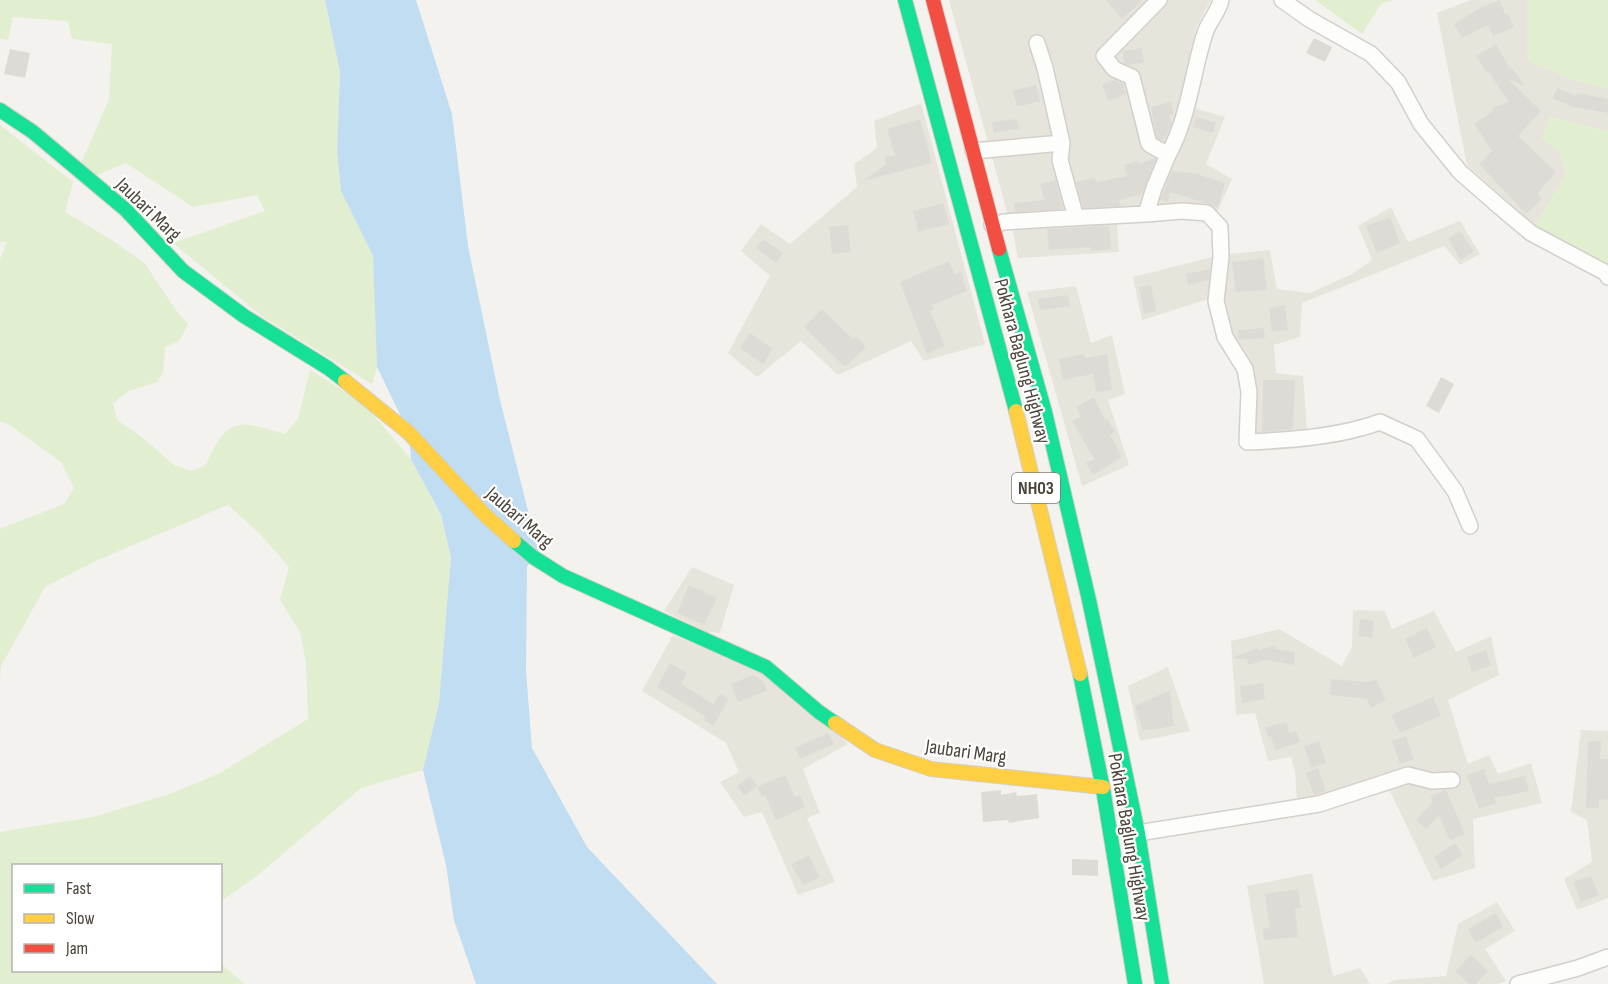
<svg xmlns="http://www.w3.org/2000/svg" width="1608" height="984" font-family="'Sofia Sans Condensed',sans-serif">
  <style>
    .residential { fill: #e7e4dc }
    .green { fill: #e1eecf }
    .water { fill: #c0ddf1 }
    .building { fill: #dedbd6 }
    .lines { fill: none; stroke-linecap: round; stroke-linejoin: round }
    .street-casing { stroke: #d2d0cb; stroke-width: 18 }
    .fast-casing { stroke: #d3cfc5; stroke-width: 16 }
    .slow-casing { stroke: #d3cfc5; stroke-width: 16 }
    .jam-casing { stroke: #d3cfc5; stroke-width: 16 }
    .street { stroke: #fdfdfc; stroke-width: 15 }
    .fast { stroke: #16e098; stroke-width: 14 }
    .slow { stroke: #ffcf43; stroke-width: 14 }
    .jam { stroke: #f24e42; stroke-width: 14 }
    .labels { text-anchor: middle; stroke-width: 4.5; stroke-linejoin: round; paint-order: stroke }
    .shield { fill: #fff; stroke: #817c74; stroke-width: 1.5 }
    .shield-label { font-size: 18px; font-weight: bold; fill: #4b4439 }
    .street-label { font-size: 20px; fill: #4b4439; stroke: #fff }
  </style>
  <rect width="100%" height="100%" fill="#f4f2ee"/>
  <!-- residential -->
  <path class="residential" d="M949,0h262l-15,28 -20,109 -32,72 -135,10z
    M1471,0h56v60l46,20 35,8v43l-58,-14 16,57 -31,53 -68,-62 -30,-152z
    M921,103l64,241 -61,17 -13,-20 -73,34 -37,-34 -44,36 -29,-24 42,-77 -29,-25 20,-27 29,20 67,-57 -3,-23 23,-16 -3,-27z
    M1190,107l35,10 -19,47 26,15 -15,33 -26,-5 -38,1z
    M1391,207l17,35 52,-21 20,33 -20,11 -16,-19 -142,57 -2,34 -26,8 2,28 27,3 4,52 -5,20 -47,3 -2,-77 -25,-41 -4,-49 6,-30 40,-4 7,39 33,4 42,-19 20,-14 -14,-34z
    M1117,223l2,29 -101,6 -6,-31z
    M1212,257l3,26 -6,16 -67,21 -9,-43z
    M1076,286l15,57 21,-8 13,59 -17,6 21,65 -47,21 -55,-194z
    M692,567l42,18 -14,48 -13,-1 -43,-21z
    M1353,610l32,1 7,18 42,-18 22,41 35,-16 8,39 -51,25 20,64 21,-9 9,19 33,-11 11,40 -69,16 2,49 -42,13 -43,-90 -92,24 -3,-43 -4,-15 -23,4 -13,-48 -19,2 -5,-74 48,-12 63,37 10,-19z
    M673,635l90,36 74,61 11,12 -45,25 17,44 -13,5 28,64 -37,13 -36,-83 -18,5 -24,-35 19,-10 -13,-29 -84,-52z
    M1168,667l22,64 -50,10 -12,-55z
    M1581,730l27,1v167l-31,12 -13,-31 28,-17 -5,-42 -16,-8z
    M1312,873l21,103 27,-8 10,16h-106l-17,-98z
    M1497,902l18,29 -30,18 21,32 -8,3h-111l7,-4 52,-4 12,-52z"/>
  <!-- green -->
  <path class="green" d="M0,0h325l15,72 -3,79 4,40 32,65 4,111 -5,17 -109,-67 -90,-74 92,-32 -8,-16 -64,12 -67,-44 -29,12 -16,-12 28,-63 3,-56 -40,-5 -4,-18 -55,-4 -5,23 -8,-1z
    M1315,0h78l-12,4 -19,30z
    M1527,0h81v88l-35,-8 -46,-20z
    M1550,117l58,14v135l-73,-39 31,-53 -6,-22 -19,-13z
    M0,125l73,57 -8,30 50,30 30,22 31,46 12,14 -9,17 -14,6 -2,26 -6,9 -28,9 -16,12 4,17 26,18 31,27 16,6 16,-6c21,-49 33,-45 79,-31l13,-15 12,-49 53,33 48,56 30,57 10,41 -3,44 -9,102 -16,67 -62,18 -108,91 -32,22 -1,-35h-206v104h206l1,-6 24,20h-245v-152l93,-15 77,-23 50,-21 88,-54 -2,-56 -6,-31 -20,-32 9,-33 -29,-33 -32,-29 -128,54 -55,28 -44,79 -1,14v-151l64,-25 10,-16 -12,-25 -52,-38 -10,-4v-162l7,-17h-7z"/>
  <!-- water -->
  <path class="water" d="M325,0h91l36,114 16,132 32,154 38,150 -11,17 -1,104 6,77 55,99 130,137h-241l-22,-64 -8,-55 -23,-95 16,-67 12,-146 -10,-42 -30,-56 -2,-26 -32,-66 -4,-111 -32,-65 -4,-40 3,-79z"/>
  <!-- building -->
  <path class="building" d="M1106,0h37l-21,19z
    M1500,0l5,14 3,-1 6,14 -21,9 -5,-11 -26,13 -8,-14 26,-16z
    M1314,38l18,9 -7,15 -19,-9z
    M1496,44l14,25 2,-1 13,18 -17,-7 33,32 -23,25 38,36 -19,22 5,5 -16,15 -47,-50 13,-13 -18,-27 19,-13 -1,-3 17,-6 -21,-31 -2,1 -10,-16z
    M1142,48l2,15 -14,2 -6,-2 -1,-12z
    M10,49l20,4 -5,25 -21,-4z
    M1114,80l9,4 3,10 -18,7 -6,-17z
    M1036,85l4,16 -23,6 -4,-17z
    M1557,88l19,8 1,-3 31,6v14l-36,-6 -19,-9z
    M1171,102l3,12 -5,2 3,7 -7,15 -4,2 -4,-2 -6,-31z
    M1196,117l20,6 -3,10 -20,-6z
    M920,119l12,44 -69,18 23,-17 -1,-7 10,-2 -8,-26z
    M1017,119l2,10 -25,4 -2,-11z
    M1154,158l2,1 -14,35 -23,6 2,6 -38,2 -7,-26 19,-4 1,4 31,-6 -3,-11 14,-4 1,3z
    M1172,171l28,3v1l25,8 -7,24 -48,-15 -2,10 -8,-2z
    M1056,180l7,29 -48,3 -1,-9 30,-3 -4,-16z
    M943,203l6,21 -31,8 -5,-21z
    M1390,217l10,26 -23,10 -11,-27z
    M848,225l3,27 -19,2 -3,-27z
    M1109,226l2,23 -20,2 -1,-4 -41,3 -2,-21z
    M1460,231l14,20 -13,9 -13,-21z
    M763,239l20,14 -7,10 -20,-15z
    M1263,258l4,32 -31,2 -4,-30z
    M949,261l6,13 6,-2 6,19 -35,14 2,5 -4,1 15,35 -18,8 -27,-72z
    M1210,269l-1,11 -21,5 -2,-11z
    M1151,285l5,26 -12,3 -5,-27z
    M1068,295l2,11 -30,4 -2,-11z
    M1285,305l3,25 -16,2 -3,-24z
    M822,309l31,30 3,-3 10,11 -21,20 -41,-40z
    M1264,328l1,10 -26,2 -1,-10z
    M750,333l23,16 -10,15 -23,-16z
    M1084,354l1,4 22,-4 5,36 -16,2 -3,-18 -30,6 -4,-21z
    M1441,377l13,7 -15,29 -13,-7z
    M1263,380h32l-2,49 -31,3z
    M1094,397l11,23 2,-1 8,13 -5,3 12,22 -29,18 -7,-12 8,-4 -22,-38 9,-4 -5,-10z
    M689,585l28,13 -13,27 -27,-12z
    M1360,619l14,2 -2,17 -14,-2z
    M1427,628l9,19 -22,11 -9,-19z
    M1275,646l1,3 19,3 -1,13 -29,-5 -17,5 -1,-6 -16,-1 27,-10v2z
    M1486,650l5,15 -19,7 -5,-15z
    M670,663l17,10 -6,11 32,20 7,-10 9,5 -16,27 -9,-6 2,-3 -49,-30z
    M753,675l11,7 3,8 -29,12 -7,-18z
    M1331,679l37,3 8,-3 10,21 -15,8 -4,-9 -37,-4z
    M1263,683l2,16 -23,4 -2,-17z
    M1170,690l4,36 -31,5 -8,-25z
    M1433,697l8,19 -41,17 -9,-18z
    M1287,722l2,11 7,-2 4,11 -25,8 -4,-14 -3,1 -3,-10z
    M828,733l6,11 -34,15 -5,-11z
    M1406,736l8,23 -14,5 -8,-23z
    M1319,741l7,22 -15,5 -7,-22z
    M1588,741h13l-1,18h8v41l-9,-1v9h-13z
    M1318,768l8,23 -12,4 -8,-22z
    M1484,769l5,15 36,-8 4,15 -35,7 2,5 -17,6 -12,-34z
    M785,775l10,22 5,-2 5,12 -29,13 -11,-25 -3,2 -5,-10z
    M750,776l7,10 -13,10 -7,-10z
    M1001,790v5l15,-3 1,4 20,-2 2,24 -30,5 -1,-3 -25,2 -2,-30z
    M1446,790l19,44 -15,6 -11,-25 -13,14 -10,-9 17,-18 -3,-6z
    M1455,843l8,12 -22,14 -7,-12z
    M807,856h2l11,21 -16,8 -13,-20z
    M1072,859l26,1v16l-26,-1z
    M1591,876l8,19 -18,7 -8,-20z
    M1298,889l3,19 -6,1 3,28 -34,3 -1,-11 7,-1 -5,-34z
    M1496,913l7,14 -28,16 -7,-14z
    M1471,955l17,16 -12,13h-7l-14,-13z"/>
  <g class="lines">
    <defs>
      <path id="street" d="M1282,0l27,19 62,35 27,28 23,42 39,48 40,35 31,26 75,40 2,4
        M1062,143l-2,17 16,58
        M973,151l89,-8 -17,-75 -8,-25
        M1168,155c21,-38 24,-81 37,-122 4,-12 13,-20 16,-33
        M1146,214l36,-3 25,2 13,14 1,30 -5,44 9,36 20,32 4,23 -2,50c44,-2 92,-5 133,-20l37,17 38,52 15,35
        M992,225l12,-3 46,-3 96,-5 8,-26 14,-33 -19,-11 -17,-67 -18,-8 -10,-13 55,-56
        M1138,833l181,-29 89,-29 24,6 20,-1
        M1518,984l60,-16 30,-11"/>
      <path id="fast" d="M905,0l111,411
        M0,110l33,22 93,78 57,61 61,45 84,52 17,13
        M999,249l46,163 44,188 49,233 24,151
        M514,541l19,16 30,19 203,91 53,45 16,11
        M1080,674l23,115 32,195"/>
      <path id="slow" d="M345,381l64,52 75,81 30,27
        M1016,411l64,263
        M835,723l40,27 56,19 172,18"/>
      <path id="jam" d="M933,0l66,249"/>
    </defs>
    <!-- street casing -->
    <use href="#street" class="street-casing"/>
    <!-- fast casing -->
    <use href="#fast" class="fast-casing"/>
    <!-- slow casing -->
    <use href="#slow" class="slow-casing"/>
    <!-- jam casing -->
    <use href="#jam" class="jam-casing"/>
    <!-- street -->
    <use href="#street" class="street"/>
    <!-- fast -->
    <use href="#fast" class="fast"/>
    <!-- slow -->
    <use href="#slow" class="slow"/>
    <!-- jam -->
    <use href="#jam" class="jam"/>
  </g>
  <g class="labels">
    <!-- shield labels -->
    <rect class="shield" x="1012" y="473" width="48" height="30" rx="4.5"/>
    <g class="shield-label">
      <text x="1036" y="494">NH03</text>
    </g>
    <!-- street labels -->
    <g class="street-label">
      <text transform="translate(149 209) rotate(44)" y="7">Jaubari Marg</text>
      <text transform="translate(1023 361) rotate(75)" y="7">Pokhara Baglung Highway</text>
      <text transform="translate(520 517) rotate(41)" y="7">Jaubari Marg</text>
      <text transform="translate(966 751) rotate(8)" y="7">Jaubari Marg</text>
      <text transform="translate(1130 837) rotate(80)" y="7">Pokhara Baglung Highway</text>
    </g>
  </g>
  <!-- legend -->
  <rect x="12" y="864" width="210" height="108" fill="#ffffff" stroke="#b7b4b0" stroke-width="1.5"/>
  <rect x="24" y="884" width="30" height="9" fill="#16e098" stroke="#b7b4b0" stroke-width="1.5"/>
  <text x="66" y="894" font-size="18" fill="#4b4439">Fast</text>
  <rect x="24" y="914" width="30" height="9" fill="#ffcf43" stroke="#b7b4b0" stroke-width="1.5"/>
  <text x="66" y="924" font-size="18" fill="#4b4439">Slow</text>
  <rect x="24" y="944" width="30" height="9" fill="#f24e42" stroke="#b7b4b0" stroke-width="1.5"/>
  <text x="66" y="954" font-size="18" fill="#4b4439">Jam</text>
</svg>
